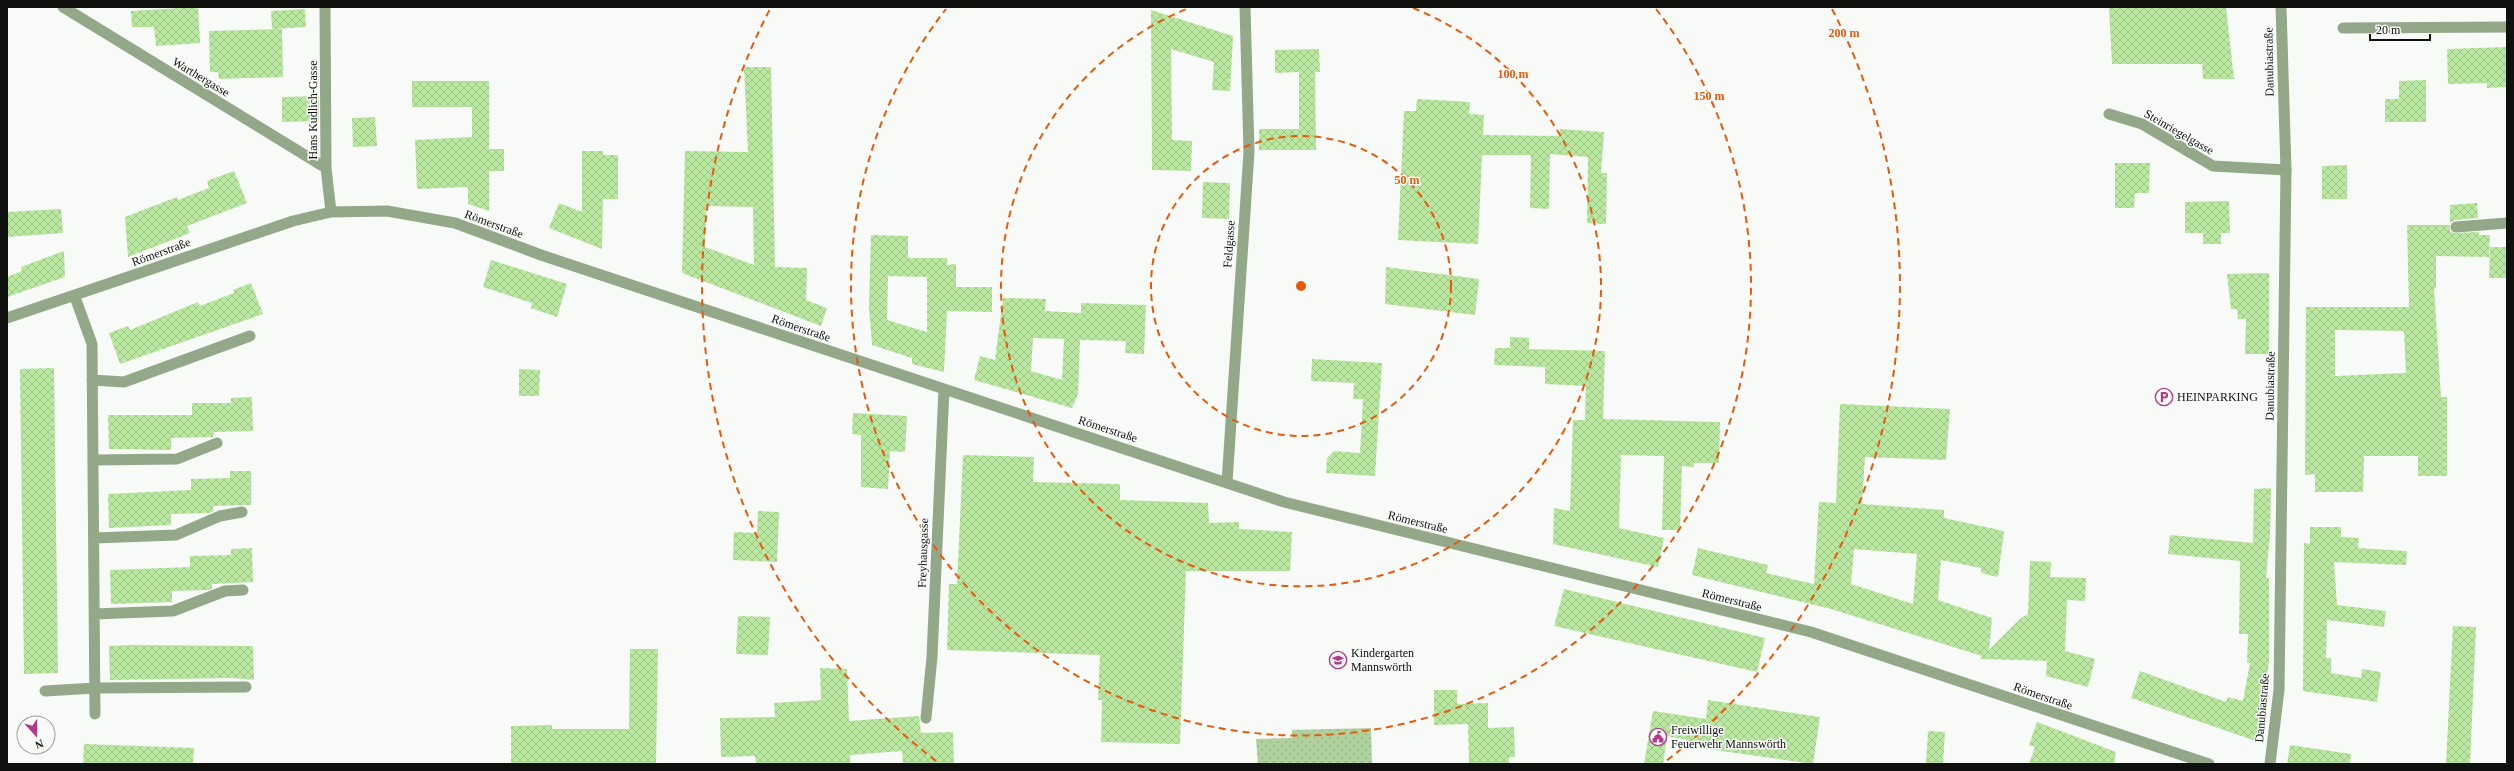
<svg xmlns="http://www.w3.org/2000/svg" width="2514" height="771" font-family="'Times New Roman',serif">
  <style>
    .green { fill: url(#green-dots) }
    .building { fill: url(#building-cross-hatch); fill-rule: evenodd }
    .lines { fill: none; stroke-linecap: round; stroke-linejoin: round }
    .service { stroke: #93a789; stroke-width: 11 }
    .minor { stroke: #93a789; stroke-width: 11 }
    .tertiary { stroke: #93a789; stroke-width: 11 }
    .ring { fill: none; stroke: #e8590c; stroke-width: 2; stroke-dasharray: 7 5 }
    .labels { text-anchor: middle; stroke-width: 3; stroke-linejoin: round; paint-order: stroke }
    .street-label { font-size: 12px; fill: #10100f; stroke: #f8faf7 }
    .poi-label { font-size: 12px; fill: #10100f; stroke: #f8faf7; text-anchor: start }
    .centre { fill: #e8590c; stroke: #f8faf7; stroke-width: 2 }
    .ring-label { font-size: 12px; text-anchor: middle; font-weight: bold; fill: #e8590c; stroke: #f8faf7; stroke-width: 3; stroke-linejoin: round; paint-order: stroke }
  </style>
  <defs>
    <pattern id="green-dots" width="8" height="8" patternUnits="userSpaceOnUse"><rect width="8" height="8" fill="#afd19e"/><path d="M2 2h.1M6 6h.1" fill="none" stroke="#96b287" stroke-width="1.8" stroke-linecap="round"/></pattern>
    <pattern id="building-cross-hatch" width="8" height="8" patternUnits="userSpaceOnUse"><rect width="8" height="8" fill="#bae8a1"/><path d="M0 0l8 8M0 8l8-8" fill="none" stroke="#9fc689"/></pattern>
  </defs>
  <rect width="100%" height="100%" fill="#f8faf7"/>
  <!-- green -->
  <path class="green" d="M1371,728l1,36h-114l-2,-25 36,-1v-8z"/>
  <!-- building -->
  <path class="building" d="M198,7l2,36 -44,3 -2,-19h-22l-1,-16z
    M2109,7h117l8,72h-31l-1,-15h-90z
    M305,9l1,18 -34,2 -1,-18z
    M1151,10l82,26 -3,55 -18,-1 2,-28 -43,-13 1,91 20,1 -1,30 -39,-1z
    M282,29l1,48 -64,2 -1,-7h-8l-1,-41z
    M2507,47v40l-20,1v-5l-39,1 -1,-35z
    M1319,49l1,23h-5l1,78h-57v-21h40v-57l-24,1v-23z
    M744,67h27l4,200 32,1 -1,32 21,8 -6,18 -139,-53 3,-122 63,1zM706,206l47,1 1,58 -49,-18z
    M2426,80v42h-41v-23h14v-18z
    M412,81h77v68h15v22h-15v40l-21,-7v-17l-51,2 -2,-49 57,-3v-30h-60z
    M319,96v25l-37,1v-25z
    M1417,99l53,3 -1,12 15,1 -1,20 77,1v-7l44,3 -3,41h6l-1,51 -19,-1 1,-66 -38,-3 -1,55 -19,-1 1,-53h-49l-4,89 -80,-4 6,-129h12z
    M375,117l2,29 -24,1 -1,-29z
    M582,151h21v4h15v44h-15l-1,50 -53,-21 10,-25 23,9z
    M2115,163h35l-1,30h-14l-1,15h-19z
    M2347,165v34h-25v-33z
    M234,171l13,32 -60,23 3,7 -62,24 -3,-40 52,-20 1,3 31,-12 -2,-7z
    M1203,182l27,1 -1,36 -27,-1z
    M2229,201l1,32h-9v11h-18v-11h-18v-31z
    M2477,203l1,15 -23,2 -5,3v-18z
    M61,209l2,24 -56,4v-25z
    M2407,225h43v6l3,2 26,-1v3h11l-1,22 -53,-1v32h-2l7,109h6v79h-29v-20h-54l-1,36h-48v-18l-10,1 1,-168h103zM2335,330l69,1 2,42 -71,3z
    M871,235l37,1v22h39v7l9,-1v23h36v25l-45,-1 -3,61 -32,-8v-6l-40,-13 -3,-38zM888,276l39,1v55l-40,-12z
    M2490,247h17v31h-18z
    M64,251l1,26 -58,20v-20l15,-6 -1,-4z
    M491,260l76,24 -10,33 -26,-9 1,-5 -49,-16z
    M1386,267l93,12 -4,36 -90,-11z
    M2269,273v81h-24l1,-35h-8l-1,-10h-6l-4,-35z
    M251,283l12,31 -143,50 -11,-31 19,-7 2,4 68,-28 2,4 34,-13 -1,-3z
    M1003,298l43,1 -1,12 36,2v-10l65,2 -2,49 -19,-1 1,-12 -46,-1 -2,54 -6,14 -98,-28 6,-24 15,4zM1033,338l31,1 -2,41 -31,-9z
    M1510,337l19,1v11l76,2 -2,68 117,3 -1,41h-25v4l-12,-1 -2,64h-18l2,-74 -43,-1 -2,73 45,10 -6,29 -105,-23 1,-36 16,3 3,-91h12l1,-34 -41,-2v-17l-51,-2 1,-17h15z
    M1312,359l70,4 -7,113 -49,-3 1,-15 7,-7 26,2 3,-54h-10l1,-16 -43,-2z
    M54,368l4,305 -34,1 -4,-305z
    M519,369l21,1 -1,26h-20z
    M252,397l1,34 -39,1 -1,5 -42,1v12l-62,-1 -1,-34h84v-12h39v-5z
    M1840,404l110,5 -4,51 -81,-3 -3,47 82,6v8l60,13 -6,46 -17,-4v-5l-40,-8 -3,40 54,18 -3,32 31,-31 8,-5 2,-53 21,1 -1,15 36,1 -1,23 -18,-1 -2,51 30,8 -7,28 -42,-11 1,-15 -67,-2 2,-3 -151,-47 -139,-34 6,-27 70,17 -2,8 48,11 5,-82 17,1zM1854,549l63,5 -4,50 -62,-20z
    M853,413l54,3 -2,36 -15,-1 -2,38 -27,-2v-52l-9,-1z
    M963,455l71,2 -1,25 87,2v16l88,3 1,20 30,-1v7l53,3 -2,39h-104l-6,173 -79,-2 1,-42h-4l2,-45 -153,-5 2,-66h8z
    M230,471h21v34l-38,1v6l-3,1 -39,1v11l-62,3 -1,-34 83,-4v-11l39,-1z
    M2271,488l-1,47 -4,43h3v85l-13,78 -125,-43 9,-27 86,31 2,-5 15,4 7,-38h-3l1,-29h-9l1,-73 -72,-7 2,-19 83,8 1,-54z
    M758,511l21,1 -2,50 -44,-2 1,-28 23,1z
    M2310,527h31v10l18,1 -1,10 49,3 -1,14 -72,-3 3,43 49,6 -2,16 -57,-7 -1,38h5v15l30,5 1,-9 19,3 -4,30 -74,-11 1,-148 6,1z
    M252,548l1,34 -41,2v5l-3,1 -37,1v11l-61,2 -1,-34 80,-3v-11l41,-1v-6z
    M1564,589l201,49 -8,34 -203,-46z
    M738,616l32,1 -2,38 -32,-1z
    M2453,626l23,1 -6,137h-24z
    M131,645l122,1 1,34 -21,-2 -123,2 -1,-34z
    M630,649h28l-2,115h-145v-38l41,-1v4h77z
    M820,668l27,1 2,52 70,-5 2,17 32,-1 1,32h-51l-1,-13 -52,4v9h-94l-1,-8 -34,1 -1,-39 55,-1 -1,-14 47,-3z
    M1434,690h23v14l31,-1v25l26,-1 1,30h-6v7h-40l-1,-40 -34,1z
    M1708,700l112,17 -7,47 -112,-16 1,-5 -35,-7 -4,28h-19l9,-53 53,8z
    M2037,722l79,30 -2,12h-85l6,-17 -6,-2z
    M1928,731l17,1 -2,32h-17z
    M84,744l110,4 -1,16h-110z
    M2290,745l61,9 -1,10h-63z"/>
  <g class="lines">
    <!-- service -->
    <path class="service" d="M75,297l17,47 3,370
      M92,380l32,2 126,-46
      M93,460l84,-1 40,-16
      M94,538l82,-3 44,-19 22,-4
      M94,614l79,-3 52,-20 18,-1
      M45,691l50,-3 151,-1"/>
    <!-- minor -->
    <path class="minor" d="M63,7l263,161
      M325,7l1,161 5,44
      M2343,28l164,-1
      M2109,114l33,10 71,42 73,4
      M2456,227l51,-4
      M7,318l286,-97 38,-9 56,-1 68,12 86,32 743,247 527,130 398,132
      M1227,482l22,-330 -4,-145
      M926,718l6,-61 12,-268"/>
    <!-- tertiary -->
    <path class="tertiary" d="M2270,764l9,-74 7,-520 -5,-163"/>
  </g>
  <!-- distance rings -->
  <g class="ring">
    <circle cx="1301" cy="286" r="150"/>
    <path d="M1413 8A300 300 0 1 1 1189 8"/>
    <path d="M1656 9A450 450 0 1 1 946 9"/>
    <path d="M936 761A599 599 0 0 1 770 9M1832 9A599 599 0 0 1 1666 761"/>
  </g>
  <!-- icons -->
  <defs>
    <symbol id="parking-ring" viewBox="-11 -11 22 22"><circle r="9.5" fill="#f8faf7" stroke="#b53989" stroke-width="1.5"/><path d="M-3.5-5.5H1a3.5 3.5 0 0 1 0 7H-1V5.5H-3.5ZM-1-3.4V-.6H.8a1.4 1.4 0 0 0 0-2.8Z" fill="#b53989"/></symbol>
    <symbol id="school-ring" viewBox="-11 -11 22 22"><circle r="9.5" fill="#f8faf7" stroke="#b53989" stroke-width="1.5"/><path d="M0-5L7-2L0 1L-7-2ZM-4 1L0 2.5L4 1V4Q0 6-4 4Z" fill="#b53989"/></symbol>
    <symbol id="civic-ring" viewBox="-11 -11 22 22"><circle r="9.5" fill="#f8faf7" stroke="#b53989" stroke-width="1.5"/><path d="M-.6-6.5H3V-4.5H.6V-3L4-1V1h2V6H-6V1h2V-1L-.6-3ZM-1.2 2.5V6h2.4V2.5Z" fill="#b53989"/></symbol>
  </defs>
  <g fill-rule="evenodd">
    <use href="#parking-ring" x="2154" y="387" width="20" height="20"/>
    <use href="#school-ring" x="1328" y="650" width="20" height="20"/>
    <use href="#civic-ring" x="1648" y="727" width="20" height="20"/>
  </g>
  <g class="labels">
    <!-- street labels -->
    <g class="street-label">
      <text transform="translate(2269 62) rotate(-91)" y="4">Danubiastraße</text>
      <text transform="translate(201 77) rotate(31)" y="4">Warthergasse</text>
      <text transform="translate(313 110) rotate(-90)" y="4">Hans Kudlich-Gasse</text>
      <text transform="translate(2179 132) rotate(30)" y="4">Steinriegelgasse</text>
      <text transform="translate(494 224) rotate(20)" y="4">Römerstraße</text>
      <text transform="translate(1229 244) rotate(-86)" y="4">Feldgasse</text>
      <text transform="translate(161 252) rotate(-20)" y="4">Römerstraße</text>
      <text transform="translate(801 328) rotate(19)" y="4">Römerstraße</text>
      <text transform="translate(2270 386) rotate(-89)" y="4">Danubiastraße</text>
      <text transform="translate(1108 429) rotate(18)" y="4">Römerstraße</text>
      <text transform="translate(1418 522) rotate(14)" y="4">Römerstraße</text>
      <text transform="translate(923 553) rotate(-88)" y="4">Freyhausgasse</text>
      <text transform="translate(1732 600) rotate(14)" y="4">Römerstraße</text>
      <text transform="translate(2043 696) rotate(19)" y="4">Römerstraße</text>
      <text transform="translate(2262 708) rotate(-85)" y="4">Danubiastraße</text>
    </g>
    <!-- poi labels -->
    <g class="poi-label">
      <text x="2177" y="401">HEINPARKING</text>
      <text x="1351" y="657">Kindergarten<tspan x="1351" dy="14">Mannswörth</tspan></text>
      <text x="1671" y="734">Freiwillige<tspan x="1671" dy="14">Feuerwehr Mannswörth</tspan></text>
    </g>
  </g>
  <circle cx="1301" cy="286" r="6" class="centre"/>
  <g class="ring-label">
    <text x="1844" y="37">200 m</text>
    <text x="1513" y="78">100 m</text>
    <text x="1709" y="100">150 m</text>
    <text x="1407" y="184">50 m</text>
  </g>
  <!-- border -->
  <rect width="2514" height="771" fill="none" stroke="#10100f" stroke-width="16"/>
  <!-- north arrow -->
  <g transform="translate(36 735) rotate(159)"><circle r="19" fill="#f8faf7" stroke="#9b9c9a"/>
  <path d="M0-3L7 15L0 10L-7 15Z" fill="#b53989"/>
  <text y="-6" font-size="11" font-weight="bold" text-anchor="middle" fill="#10100f">N</text>
  </g>
  <!-- scale -->
  <path d="M2370 34v6h60v-6" fill="none" stroke="#10100f" stroke-width="2"/>
  <text x="2376" y="34" font-size="12" fill="#10100f" stroke="#f8faf7" stroke-width="3" paint-order="stroke">20 m</text>
</svg>
